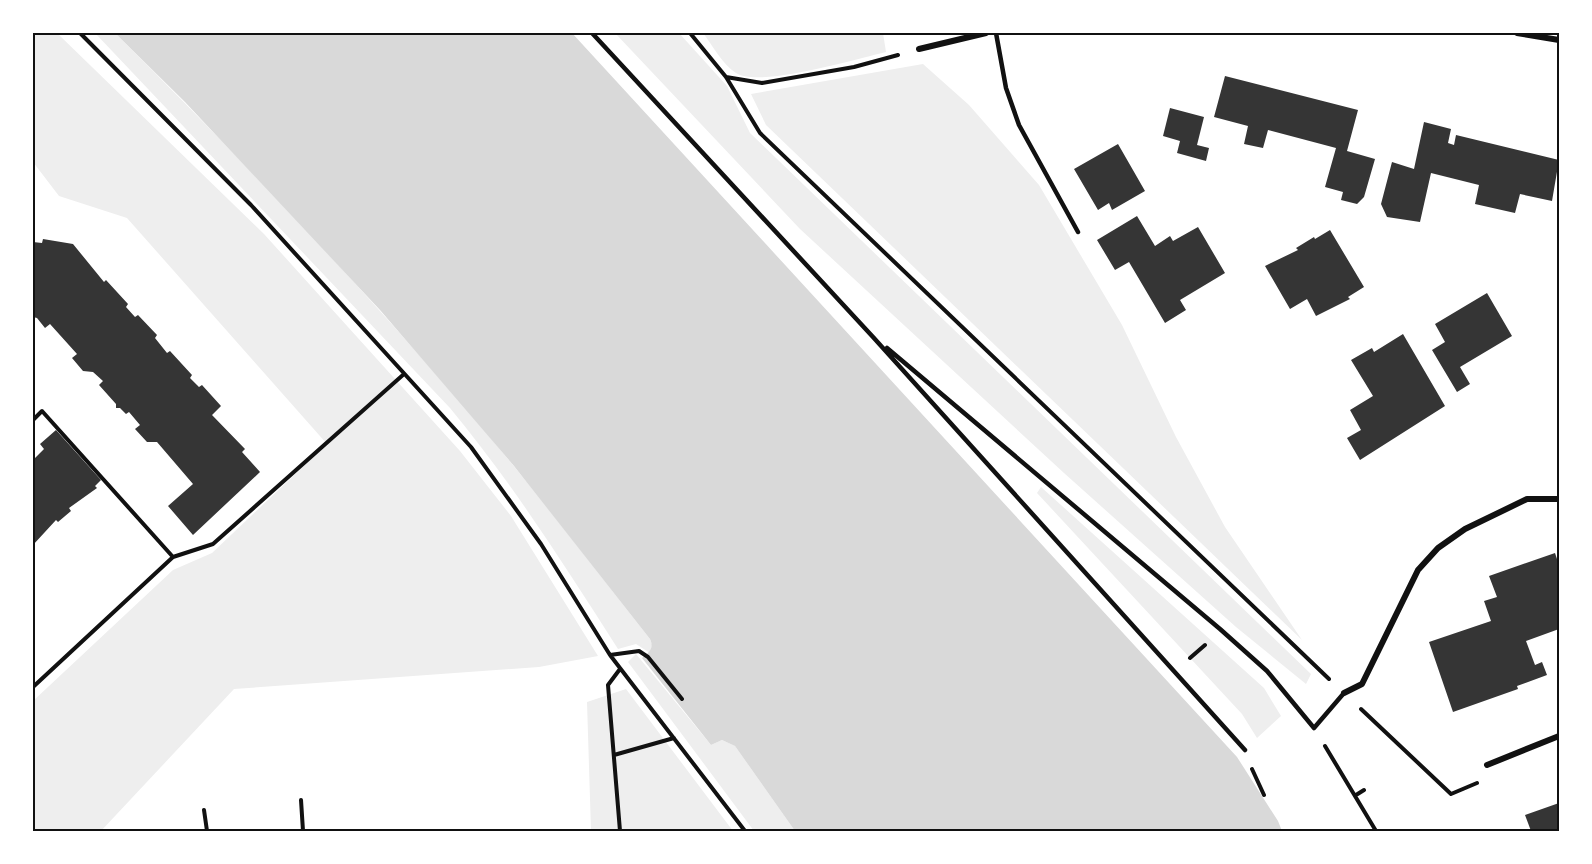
<svg xmlns="http://www.w3.org/2000/svg" width="1592" height="864" font-family="'Golos Text',sans-serif">
  <style>
    .green { fill: #eee }
    .water { fill: #d9d9d9 }
    .building { fill: #353535 }
    .lines { fill: none; stroke-linecap: round; stroke-linejoin: round }
    .path { stroke: #111; stroke-width: 4 }
    .service { stroke: #111; stroke-width: 4.5 }
    .minor { stroke: #111; stroke-width: 6 }
    .neatline { fill: none; stroke: #111; stroke-width: 2 }
  </style>
  <rect width="100%" height="100%" fill="#fff"/>
  <!-- green -->
  <path class="green" d="M33,33h24l207,201 196,217 51,65 87,140 -59,11 -305,22 -133,142h-68v-130l140,-131 39,-17 115,-109 -200,-226 -68,-22 -26,-34z
    M95,33h20c119,118 235,241 344,368 67,77 128,158 191,238l2,6 -2,8 -14,-9 -18,5c-53,-83 -105,-165 -168,-241z
    M615,33h64l48,53 23,47 561,541 -5,10 -70,-57 -172,-154 -264,-244z
    M703,33h180l3,19c-30,7 -127,36 -150,21 -14,-9 -23,-27 -33,-40z
    M923,64l46,41 70,80 83,140 54,112 49,90 77,113 -536,-515 -15,-31z
    M1041,487l223,201 17,28 -24,22 -15,-24 -205,-221z
    M636,654l75,91 11,-5 13,6 60,85h-41l-126,-169z
    M626,689l107,142h-142l-4,-129z"/>
  <!-- water -->
  <path class="water" d="M115,33h457l665,724 41,64 4,10h-487l-60,-85 -13,-6 -11,5 -69,-87c8,-6 12,-10 8,-19l-136,-173 -134,-156 -195,-208z"/>
  <!-- building -->
  <path class="building" d="M1225,76l133,34 -11,41 28,8 -11,38 -7,7 -16,-4 2,-8 -18,-5 11,-39 -68,-18 -5,18 -19,-4 4,-18 -34,-9z
    M1170,108l34,9 -7,28 12,3 -3,13 -29,-8 3,-12 -17,-5z
    M1424,122l27,7 -3,14 6,2 2,-10 103,25 -7,41 -32,-7 -5,19 -40,-9 4,-19 -48,-12 -11,49 -33,-5 -6,-13 11,-42 22,7z
    M1118,144l27,47 -33,19 -3,-7 -11,7 -24,-41z
    M1137,216l18,30 15,-10 3,5 25,-14 27,46 -45,27 6,10 -21,13 -36,-61 -14,8 -18,-30z
    M1330,230l34,57 -16,10 2,2 -34,17 -9,-17 -17,10 -25,-43 33,-16 -2,-2 18,-11 1,2z
    M43,239l30,5 31,38 2,-2 22,24 -2,3 9,10 3,-2 19,20 -2,3 12,15 3,-2 22,24 -2,3 9,9 3,-2 19,21 -9,9 33,34 -3,3 18,20 -67,63 -25,-29 25,-22 -36,-42h-10l-12,-13 5,-4 -11,-13 -3,2 -6,-6h-4v-4l-17,-19 4,-4 -10,-9 -10,-1 -11,-13 5,-4 -27,-30 -5,4 -8,-10 -4,-1v-75l9,1z
    M1487,293l25,43 -52,31 10,17 -13,8 -25,-42 13,-8 -10,-18z
    M1403,334l42,72 -85,54 -13,-22 14,-8 -11,-20 23,-14 -22,-36 21,-12 2,4z
    M56,430l45,50 -6,6 2,2 -28,20 2,3 -13,11 -2,-2 -23,25v-85l11,-11 -4,-5z
    M1555,553l4,12v64l-33,12 9,24 7,-3 5,13 -30,11 1,3 -65,23 -24,-70 62,-21 -7,-20 13,-4 -8,-21z
    M1559,803v28h-28l-6,-16z"/>
  <g class="lines">
    <!-- path -->
    <path class="path" d="M80,33l171,172 220,242 70,97 69,111 135,176
      M690,33l36,44 34,56 569,546
      M726,77l36,6 92,-16 44,-12
      M33,420l9,-9 131,146
      M610,655l29,-4 9,6 34,42
      M1190,658l15,-13
      M33,687l140,-130 40,-13 191,-170
      M1361,709l90,85 26,-11
      M1325,746l51,85
      M614,755l60,-17
      M1252,769l12,26
      M1356,795l8,-5
      M301,800l2,31
      M204,810l3,21
      M620,831l-12,-146 12,-16"/>
    <!-- service -->
    <path class="service" d="M592,33l281,304 372,413
      M996,33l10,55 13,37 59,107
      M887,348l333,281 47,42 47,57 30,-35"/>
    <!-- minor -->
    <path class="minor" d="M1517,33l42,7
      M919,49l67,-16
      M1344,693l18,-9 56,-114 20,-22 27,-19 62,-30h32
      M1487,765l72,-29"/>
  </g>
  <!-- border -->
  <rect width="1592" height="864" fill="none" stroke="#ffffff" stroke-width="69"/>
  <rect x="34" y="34" width="1524" height="796" class="neatline"/>
</svg>
